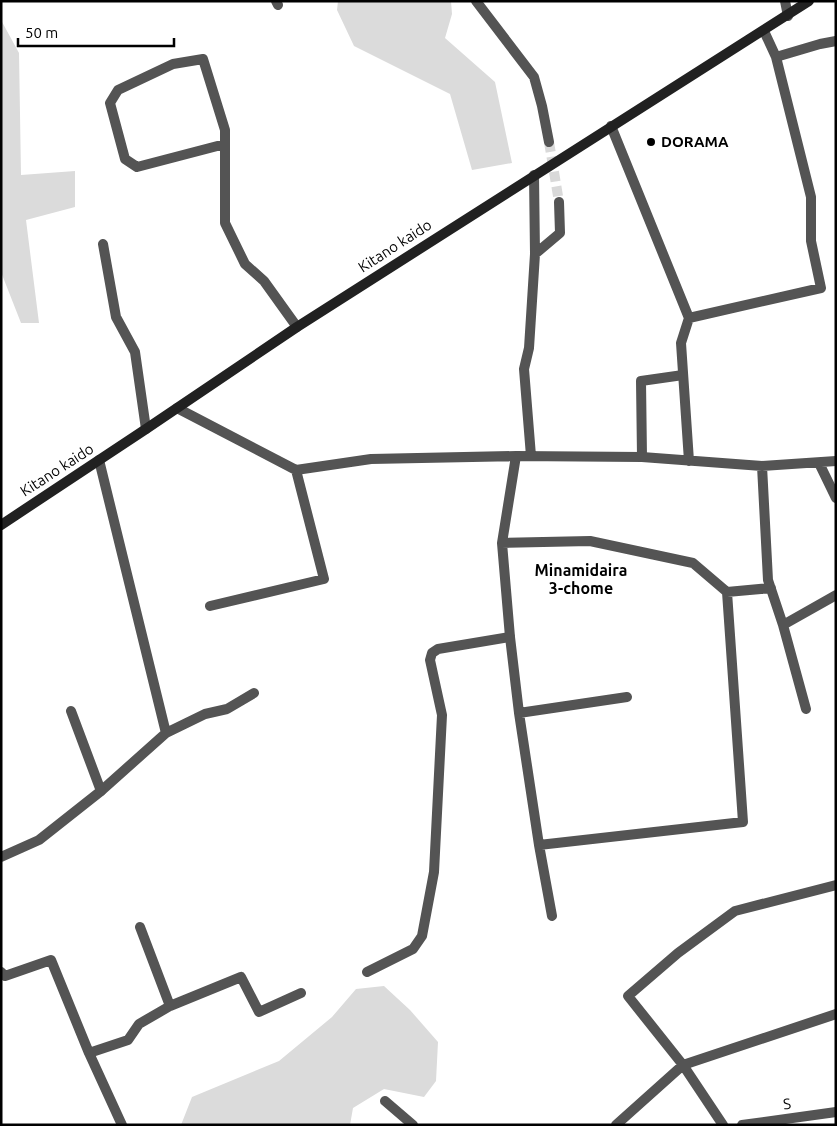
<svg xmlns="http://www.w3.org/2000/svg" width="837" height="1126" font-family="Ubuntu,sans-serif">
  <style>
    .green { fill: #dbdbdb }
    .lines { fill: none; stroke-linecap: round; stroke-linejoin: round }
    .minor-tunnel { stroke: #d9d9d9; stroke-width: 10; stroke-dasharray: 10 5; stroke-linecap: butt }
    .service { stroke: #545454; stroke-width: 10 }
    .minor { stroke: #545454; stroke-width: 10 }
    .secondary { stroke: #212121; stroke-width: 10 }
    .poi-dot { fill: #000; stroke: #fff; stroke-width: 2 }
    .labels { text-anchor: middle; stroke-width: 4; stroke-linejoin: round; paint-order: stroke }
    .poi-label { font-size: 15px; font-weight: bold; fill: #000; stroke: #fff; text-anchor: start }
    .street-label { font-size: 15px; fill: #000; stroke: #fff }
    .neighbourhood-label { font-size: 16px; font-weight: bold; fill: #000; stroke: #fff }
  </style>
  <rect width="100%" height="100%" fill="#fff"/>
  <!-- green -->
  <path class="green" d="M338,1h113l1,13 -7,24 50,44 17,81 -40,7 -22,-76 -96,-48 -17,-36z
    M1,20l18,33 2,122 54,-4v36l-49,13 13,103h-18l-20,-51z
    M384,986l26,24 28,32 -2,39 -12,16 -40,-8 -31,19 -3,17h-169l11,-28 87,-36 53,-44 24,-28z"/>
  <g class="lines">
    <!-- minor-tunnel -->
    <path class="minor-tunnel" d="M549,142l10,60"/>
    <!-- service -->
    <path class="service" d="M642,457l-1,-76 42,-6
      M166,733l39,-19 22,-5 27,-16
      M1,857l38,-17 62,-49 65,-58 -67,-273
      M367,972l46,-23 9,-13 12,-64 8,-157 -12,-55 2,-7 6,-4 72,-12
      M385,1101l28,24"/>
    <!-- minor -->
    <path class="minor" d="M276,1l2,4
      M476,1l58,76 8,29 7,36
      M785,1l3,15
      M764,31l12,26
      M611,126l78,192 -8,25 8,118
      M225,144l-88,23 -12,-8 -15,-56 8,-13 55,-26 30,-5 22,71v93l20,41 19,17 33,46
      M103,244l13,73 19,35 11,77
      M535,254l25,-21 -1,-31
      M689,318l132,-30 -10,-47v-44l-35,-140 44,-13 16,-3
      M177,408l119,62 28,109 -114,27
      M516,456l126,1 120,9 74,-5
      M531,456l-7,-87 5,-21 6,-94 -1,-79
      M819,463l17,35
      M762,466l6,114 15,45 23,84
      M296,470l75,-11 145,-3 -14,87 8,94 9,76 20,132 13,71
      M502,543l88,-2 103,22 34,29 16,230 -204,23
      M727,592l44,-4
      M783,625l53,-30
      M71,711l30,80
      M519,713l108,-16
      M140,927l30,79
      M1,972l4,4 46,-16 38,93 33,72
      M89,1053l39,-13 11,-16 31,-18 71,-29 18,35 42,-19
      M616,1125l67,-60 153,-51
      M723,1125l-40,-60 -55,-69 50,-43 57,-42 101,-26
      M742,1125l94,-13"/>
    <!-- secondary -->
    <path class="secondary" d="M1,525l145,-96 151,-102 512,-326"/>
  </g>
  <!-- markers -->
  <circle class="poi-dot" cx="651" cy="142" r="5"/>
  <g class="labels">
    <!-- poi labels -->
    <g class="poi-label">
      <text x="661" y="147">DORAMA</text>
    </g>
    <!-- street labels -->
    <g class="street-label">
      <text transform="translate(395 246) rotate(-33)" y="5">Kitano kaido</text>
      <text transform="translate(57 470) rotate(-33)" y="5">Kitano kaido</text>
      <text transform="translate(787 1104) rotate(-7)" y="5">S</text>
    </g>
    <!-- neighbourhood labels -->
    <g class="neighbourhood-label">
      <text x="581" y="576">Minamidaira<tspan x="581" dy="18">3-chome</tspan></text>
    </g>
  </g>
  <!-- border -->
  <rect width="837" height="1126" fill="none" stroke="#000000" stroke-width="5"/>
  <!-- scale -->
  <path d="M18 38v8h156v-8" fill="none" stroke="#000000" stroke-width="2.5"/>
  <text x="25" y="38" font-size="15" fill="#000000" stroke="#ffffff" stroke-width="4" paint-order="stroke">50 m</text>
</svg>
